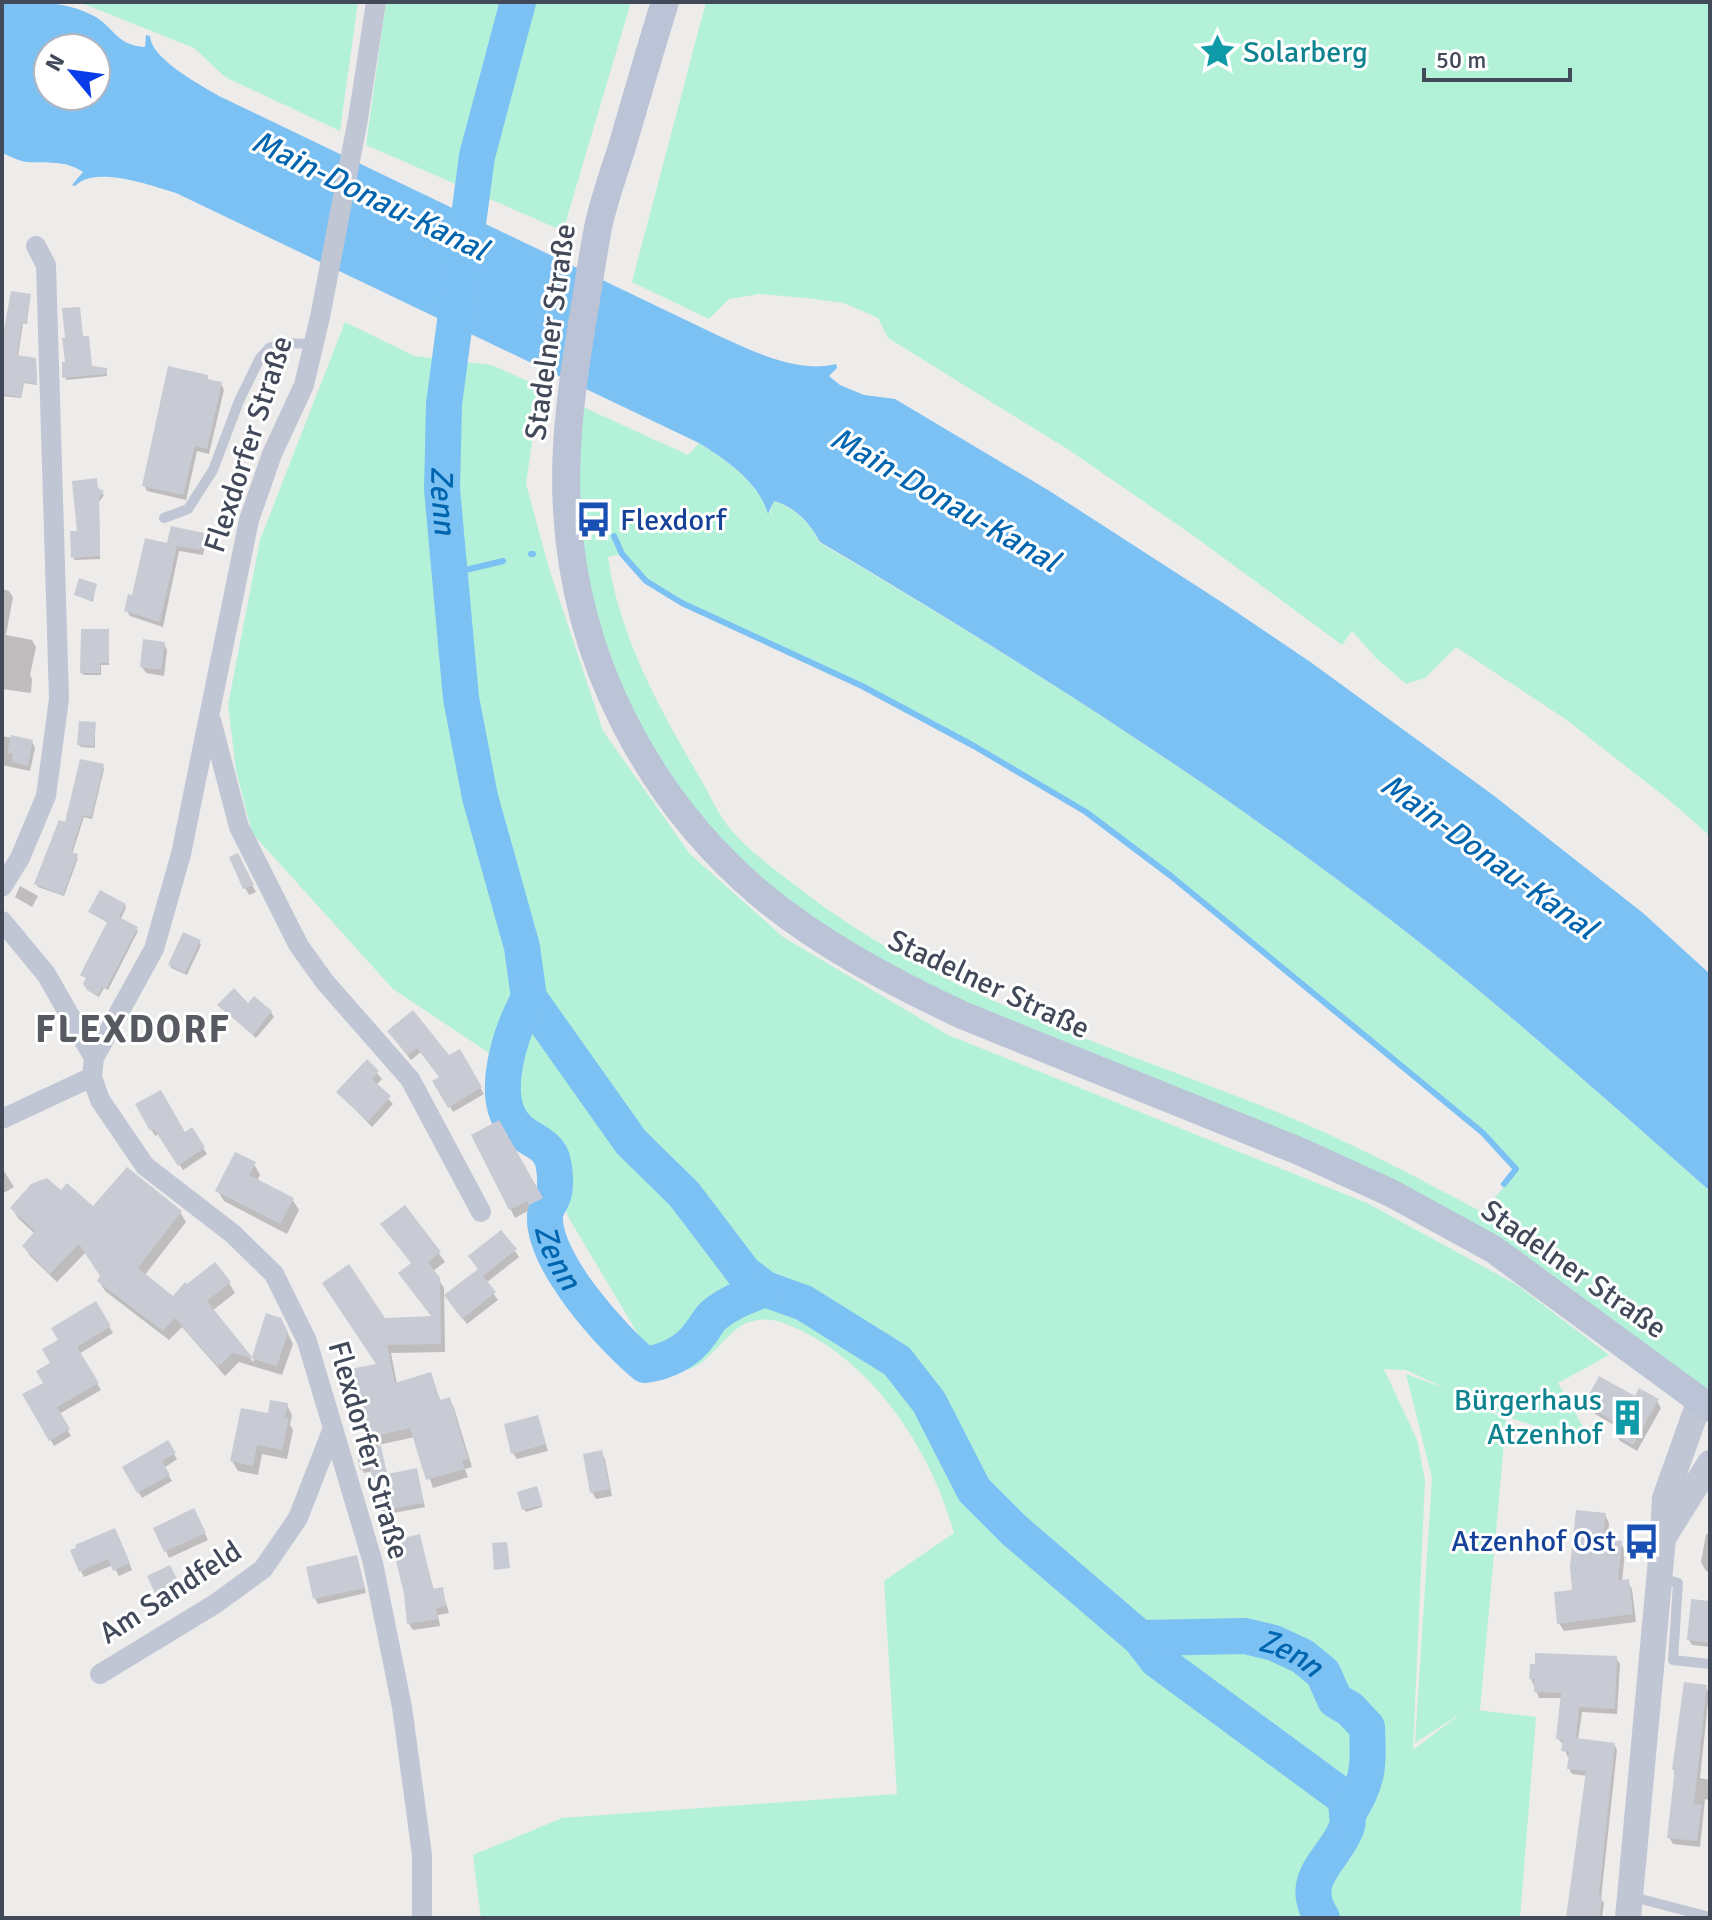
<svg xmlns="http://www.w3.org/2000/svg" width="1712" height="1920" font-family="Signika,sans-serif">
  <style>
    .green { fill: #b3f2d9; fill-rule: evenodd }
    .water { fill: #7cc1f3; fill-rule: evenodd }
    .shadow { fill: #0003 }
    .lines { fill: none; stroke-linecap: round; stroke-linejoin: round }
    .stream { stroke: #7cc1f3; stroke-width: 6 }
    .river { stroke: #7cc1f3; stroke-width: 36 }
    .building { fill: #c9cbd4 }
    .service { stroke: #c0c6d4; stroke-width: 10 }
    .minor { stroke: #c0c6d4; stroke-width: 20 }
    .tertiary { stroke: #c0c6d4; stroke-width: 26 }
    .secondary { stroke: #bbc3d7; stroke-width: 28 }
    .labels { text-anchor: middle; stroke-width: 6; stroke-linejoin: round; paint-order: stroke }
    .culture-label { font-size: 30px; fill: #0d838f; stroke: #fff; text-anchor: start }
    .street-label { font-size: 30px; fill: #424a5a; stroke: #fff }
    .transit-label { font-size: 30px; fill: #164399; stroke: #fff; text-anchor: start }
    .water-label { font-size: 32px; font-style: italic; fill: #0065af; stroke: #fff }
    .district-label { font-size: 38px; font-weight: bold; letter-spacing: 2px; fill: #575a61; stroke: #fff }
  </style>
  <rect width="100%" height="100%" fill="#eeebeb"/>
  <!-- green -->
  <path class="green" d="M79,2h279l-18,129 -115,-54 -31,-29z
    M386,2h245l-68,229 -197,-86z
    M706,2h1004v834l-41,-36 -105,-82 -108,-71 -31,31 -19,6 -30,-26 -24,-27 -10,14 -151,-111 -122,-84 -181,-112 -10,-20 -34,-15 -37,-5 -48,-4 -30,5 -20,20 -77,-37z
    M345,322l69,34 78,9 48,22 -14,97 22,81 55,166 87,123 93,83 165,98 419,168 150,82 92,70 -51,28 36,63 -101,-34 -26,-12 39,20 -26,290 -13,-1 69,8 -16,201h-1039l-8,-63 89,-37 335,-24 -13,-213 70,-48c-22,-80 -77,-166 -154,-203 -18,-8 -31,-14 -51,-8 -17,5 -35,33 -51,43 -9,6 -24,8 -35,11l-93,-156 -72,-161 -105,-70 -141,-156 -16,-63 -8,-65 32,-165zM1384,1369l22,1 41,19 -41,-15 26,104 -17,265 48,-31 -50,38 12,-270 -8,-40z
    M583,407l105,48 11,-12c28,18 58,39 71,71l3,-13c22,7 37,22 47,42 198,116 394,240 576,381 108,84 211,176 314,267v217l-217,-159 -286,-136 -397,-182 -167,-173 -72,-203zM622,554l24,27 36,22 180,83 112,60 112,66 85,64 312,257 33,35 -13,20 -21,24c-59,-31 -118,-63 -179,-89 -169,-72 -357,-120 -503,-234 -23,-18 -49,-36 -69,-59 -12,-14 -21,-35 -31,-52 -40,-68 -81,-142 -92,-221z"/>
  <!-- water -->
  <path class="water" d="M2,2c32,0 62,-2 92,14 19,10 23,30 51,31l1,-12 4,1c1,23 52,50 71,61l496,238c35,16 81,39 119,29l1,4 -8,8 11,9 24,10 31,4 153,91 175,113 86,58 184,134 150,118 67,61v217c-103,-91 -206,-183 -314,-267 -182,-141 -378,-265 -576,-382 -10,-19 -25,-35 -46,-41l-6,13c-9,-32 -42,-54 -69,-71l-523,-250c-26,-8 -81,-28 -101,-7l-3,-1 11,-13c-19,-13 -36,-8 -56,-10 -9,-1 -17,-6 -25,-9zM48,48h48v48h-48z"/>
  <!-- shadow -->
  <path class="shadow" d="M30,296l-3,28 -4,-1 -5,34 18,5 1,23 -13,-2 -3,15 -19,-2v-47z
    M83,338l9,30 14,2 1,6 -41,4 -2,-16h3z
    M207,377l3,5 11,2 3,6 -15,64 -12,-3 -11,49 -39,-9 -3,-6z
    M98,490l6,5 -5,7 1,57 -26,1 5,-27z
    M203,535l3,6 -3,14 -24,-4 -16,76 -33,-11 -4,-6 42,-64z
    M96,585l-3,17 -17,-7z
    M2,589l7,2 4,6 -7,38 26,5 4,7 -6,28 2,4 -1,14 -29,-4z
    M108,631l1,34h-8v10h-17l-2,-2z
    M164,644l3,6 -3,26 -18,-3 -4,-6z
    M95,724v24l-14,-1 -2,-2z
    M2,736l30,6 3,6 -5,23 -28,-6z
    M103,766l1,3 -12,50 -8,-2 -12,37 6,4 -14,38 -26,-9 -2,-3 30,-59z
    M237,856l19,36 -7,3 -4,-7z
    M20,886l18,10 -6,11 -17,-10z
    M125,905l1,3 -6,12 18,11 -30,59 -4,-2 -5,9 -7,-4 -6,-9 2,-4 -6,-5 26,-52 -18,-11z
    M199,942l2,3 -14,30 -16,-7 -1,-3z
    M219,1005l29,1 23,6 3,5 -18,21z
    M393,1037l56,21 10,-6 25,42 -31,18 -18,-30 6,-4 -20,-26 -10,8z
    M367,1062l15,17 -6,6 17,19 -21,23 -33,-34z
    M138,1105l46,30 7,-5 16,24 -24,16 -24,-36 -4,2z
    M498,1123l48,84 -10,6 -3,-5 -18,10 -42,-82z
    M254,1164l6,11 -3,6 35,18 7,11 -12,24 -63,-33 -6,-10z
    M2,1168l12,19 -12,7z
    M61,1193l32,16 87,3 6,10 -42,54 29,23 56,-16 6,10 -23,18 41,51 14,-46 19,14 7,14 -11,31 -43,-13 -14,14 -43,-49 -13,13 -64,-49 -6,-10 3,-4 -16,-25 -29,30 -27,-26 -6,-10 11,-12 -17,-16 -6,-10z
    M405,1207l40,55 -12,9 11,17 1,64 -54,1 6,31 33,-10 11,28 8,-3 5,9 18,59 -7,2 3,8 -35,11 -18,-51 -37,8 10,31 28,-5 9,36 -42,8 -10,-44 -9,2 -2,-4 14,-20 -7,-12 -7,-30 -4,1 -5,-9 26,-34 5,-45 49,-2 -21,-53z
    M515,1251l4,6 -33,26 12,17 -31,24 -17,-22 29,-32z
    M95,1304l18,29 -34,21 22,36 -42,24 12,22 -17,10 -29,-51 21,-12 15,-42z
    M1636,1399l21,2 4,7 -24,43 -17,-10 -4,-7 3,-6 -29,-17 -4,-7z
    M287,1405l5,10 -2,10 3,5 -6,29 -25,-5 -4,21 -20,-4 -6,-10 37,-45z
    M537,1417l11,34 -31,8 -4,-6z
    M167,1443l10,16 -13,9 8,13 -30,17 -18,-30z
    M601,1452l4,7 7,37 -16,3 -4,-7z
    M538,1491l4,16 -16,5 -2,-3z
    M1605,1515l4,8 -1,18 13,2 4,8 -3,31 5,-1 5,8 4,33 -72,9 -5,-8z
    M197,1517l11,23 -39,18 -3,-7z
    M1706,1534l4,1v37l-4,-1 -5,-9z
    M419,1536l15,55 8,-1 7,23 -11,2 2,11 -27,4 -4,-6 -3,-30z
    M118,1537l14,33 -13,6 -6,-11 -29,12 -3,-6z
    M356,1558l10,35 -48,11 -3,-5z
    M169,1568l12,24 -20,10 -12,-25z
    M1710,1603v44l-18,-2 -3,-5z
    M1616,1658l4,6 -3,50 -35,-2 -4,28 36,4 3,6 -16,149 3,4 -2,15h-34l20,-142 -16,-2 -3,-6 1,-11 -3,-1 -3,-11 -6,-6 5,-41h-24l-8,-19z
    M1706,1687l3,6 -9,85 10,2v20l-5,-1 -5,48 -27,-3 -4,-7 7,-63z"/>
  <g class="lines">
    <!-- stream -->
    <path class="stream" d="M614,536l8,18 24,27 36,22 180,83 112,60 112,66 85,64 312,257 33,36 -12,15
      M531,554h2
      M449,574l54,-13"/>
    <!-- river -->
    <g class="river">
      <path id="s1" d="M518,2l-41,154 -33,248 -2,85 19,209 19,99 42,150 7,51 102,144 53,52 60,79 21,16 39,14 93,58 32,41 45,88 40,40 126,108 17,22 188,138c1,9 5,22 1,31 -13,32 -49,50 -24,89"/>
      <path id="s2" d="M529,998c-18,33 -43,103 -10,132 12,11 30,14 34,32 2,8 3,23 1,31 -2,8 -8,14 -9,22 -3,46 67,123 100,150 21,-3 42,-13 54,-30 6,-7 9,-15 15,-20 16,-13 33,-19 51,-26"/>
      <path id="s3" d="M1140,1638l105,-2 29,7 28,13 21,17 12,27 15,9 17,18c2,38 2,55 -20,88"/>
    </g>
  </g>
  <!-- building -->
  <path class="building" d="M11,291l20,3 -4,28h-5l-5,33 19,3 1,26 -14,-2 -2,15 -19,-3v-54z
    M80,307l3,29h6l3,30 15,2v6l-45,4v-16h3l-3,-24h3l-3,-30z
    M168,366l40,9 -1,4 15,3 -15,67 -12,-3 -12,49 -41,-9z
    M97,478l1,10 6,3 -5,7 1,58 -29,2 -1,-27h7l-5,-50z
    M171,526l33,7 -4,17 -23,-4 -17,76 -36,-11 4,-17 4,1 13,-57 22,5z
    M79,578l18,6 -5,17 -18,-6z
    M81,629h28v34h-9v10h-20z
    M143,639l22,3 -4,28 -21,-3z
    M79,721l17,1 -2,24 -17,-1z
    M11,735l22,5 -5,26 -16,-4 1,-8 -6,-1z
    M80,759l24,5 -13,53 -8,-2 -12,37 7,2 -15,41 -29,-11 25,-64 6,2z
    M238,853l16,32 -11,4 -14,-32z
    M100,890l26,14 -7,13 19,10 -32,62 -4,-2 -4,8 -10,-4 -5,-7 3,-6 -6,-3 27,-53 -19,-10z
    M183,932l18,8 -16,33 -17,-8z
    M234,988l14,15 6,-7 18,15 -19,24 -36,-30z
    M413,1010l36,45 11,-6 22,38 -34,21 -16,-27 7,-4 -22,-29 -10,7 -20,-24z
    M367,1059l12,12 -7,8 19,17 -23,26 -32,-30z
    M161,1090l24,42 7,-5 13,20 -27,19 -24,-37 -4,2 -15,-27z
    M499,1120l44,78 -14,7 -2,-4 -18,9 -38,-75z
    M235,1152l21,10 -7,13 45,23 -14,26 -65,-33z
    M127,1167l55,44 -44,57 35,28 12,-14 2,2 28,-22 16,20 -24,19 45,56 14,-44 15,5 7,14 -11,34 -44,-13 -15,14 -43,-49 -12,13 -66,-50 3,-5 -21,-32 -29,30 -28,-28 13,-15 -25,-23 21,-24 16,-6 14,12 6,-7 26,23z
    M405,1205l36,47 -13,10 12,16 1,66 -54,1 8,38 36,-11 9,28 10,-3 18,62 -6,1 3,9 -39,11 -16,-52 -43,10 -9,-39 -7,1 -6,-30 31,-6 -54,-81 27,-19 36,54 46,-2 -33,-43 13,-10 -31,-39z
    M501,1230l16,19 -34,27 13,16 -34,27 -18,-24 34,-26 -10,-13z
    M96,1301l15,25 -34,21 22,36 -42,24 13,22 -21,12 -27,-47 21,-11 -7,-12 14,-8 -8,-14 16,-9 -7,-12z
    M1599,1376l36,20 4,-8 20,11 -26,46 -20,-11 6,-9 -35,-21z
    M270,1400l18,3 -3,14 4,1 -7,32 -25,-5 -4,21 -23,-5 11,-53 27,5z
    M538,1415l8,29 -35,10 -7,-30z
    M168,1440l8,13 -14,8 8,14 -33,18 -15,-26z
    M381,1446l6,28 30,-6 7,35 -46,8 -8,-44 -10,3 -4,-19z
    M602,1450l8,39 -20,4 -7,-39z
    M537,1486l6,19 -21,5 -5,-18z
    M194,1508l12,25 -42,19 -11,-24z
    M1576,1510l30,3 -3,26 19,2 -4,39 11,-1 4,35 -76,10 -3,-32 18,-2 -2,-23z
    M115,1528l15,35 -17,8 -5,-12 -29,13 -9,-22 6,-2 -1,-3z
    M420,1534l13,55 10,-2 3,19 -10,2 2,11 -31,5 -3,-30 -13,-53z
    M507,1542l3,26 -16,2 -2,-27z
    M357,1555l8,33 -52,11 -7,-32z
    M170,1565l12,24 -24,11 -11,-24z
    M1691,1599l19,2v42l-23,-3z
    M1535,1653l82,3 -2,53 -36,-2 -3,31 39,5 -16,152 3,1 -3,22h-33l20,-147 -19,-2 2,-17 -8,-1 2,-11 -7,-1 5,-46 -27,-1v-13h-5l1,-15h5z
    M1684,1682l23,3 -13,119 8,1 -5,36 -30,-3 7,-61v-7h-2z"/>
  <g class="lines">
    <!-- service -->
    <path class="service" d="M164,518l24,-9 25,-39 26,-69 21,-43 9,-10 12,-5 32,1
      M1661,1578l17,5 -5,77 37,4
      M1633,1897l77,20"/>
    <!-- minor -->
    <path class="minor" d="M376,2l-18,117 -38,198 -16,68 -32,69 -23,66 -68,334 -27,95 -60,109 -2,19 8,23 45,66 88,68 41,40 33,67 66,222 29,144 20,148v63
      M211,720l28,107 60,119 26,36 85,97 71,133
      M2,887l18,-29 26,-62 13,-97 -13,-434 -10,-19
      M2,921l44,53 48,84
      M2,1119l90,-42
      M100,1674l115,-70 48,-35 35,-51 35,-90"/>
    <!-- tertiary -->
    <path class="tertiary" d="M1665,1535l45,-72
      M1628,1918l35,-380 2,-40 35,-98"/>
    <!-- secondary -->
    <path class="secondary" d="M665,2c-15,48 -29,97 -43,145 -8,25 -17,50 -23,76 -6,29 -10,59 -15,89 -11,66 -21,131 -17,198 8,149 80,288 193,384 60,50 132,88 202,121l337,136 92,42 102,56 217,159"/>
  </g>
  <!-- icons -->
  <defs>
    <symbol id="sight-bare" viewBox="-9 -9 18 18"><path d="M0-6L1.8-2.2L6-1.7L2.9 1.2L3.7 5.4L0 3.3L-3.7 5.4L-2.9 1.2L-6-1.7L-1.8-2.2Z" fill="#0f9aa8" stroke="#fff" stroke-width="2.5" paint-order="stroke"/></symbol>
    <symbol id="bus-bare" viewBox="-9 -9 18 18"><path d="M-5-6H5V4H4V6H2V4H-2V6H-4V4H-5ZM-3.5-4V0h7V-4ZM-3.5 1.2v1.5H-2V1.2ZM2 1.2v1.5H3.5V1.2Z" fill="#1a4fb4" stroke="#fff" stroke-width="2.5" paint-order="stroke"/></symbol>
    <symbol id="building-bare" viewBox="-9 -9 18 18"><path d="M-4-6H4V6H1V3H-1V6H-4ZM-2.5-4.3h1.7v1.8h-1.7ZM.8-4.3h1.7v1.8H.8ZM-2.5-1h1.7V.8h-1.7ZM.8-1h1.7V.8H.8Z" fill="#0f9aa8" stroke="#fff" stroke-width="2.5" paint-order="stroke"/></symbol>
  </defs>
  <g fill-rule="evenodd">
    <use href="#sight-bare" x="1192" y="26" width="51" height="51"/>
    <use href="#bus-bare" x="568" y="494" width="51" height="51"/>
    <use href="#building-bare" x="1602" y="1392" width="51" height="51"/>
    <use href="#bus-bare" x="1616" y="1516" width="51" height="51"/>
  </g>
  <g class="labels">
    <!-- culture labels -->
    <g class="culture-label">
      <text x="1243" y="62">Solarberg</text>
      <text x="1602" y="1410" text-anchor="end">Bürgerhaus<tspan x="1602" dy="34">Atzenhof</tspan></text>
    </g>
    <!-- street labels -->
    <g class="street-label">
      <text transform="translate(550 332) rotate(-82)" y="10">Stadelner Straße</text>
      <text transform="translate(248 444) rotate(-72)" y="10">Flexdorfer Straße</text>
      <text transform="translate(989 984) rotate(25)" y="10">Stadelner Straße</text>
      <text transform="translate(1574 1269) rotate(35)" y="10">Stadelner Straße</text>
      <text transform="translate(369 1450) rotate(74)" y="10">Flexdorfer Straße</text>
      <text transform="translate(170 1592) rotate(-33)" y="10">Am Sandfeld</text>
    </g>
    <!-- transit labels -->
    <g class="transit-label">
      <text x="620" y="530">Flexdorf</text>
      <text x="1616" y="1551" text-anchor="end">Atzenhof Ost</text>
    </g>
    <!-- water labels -->
    <g class="water-label">
      <text transform="translate(370 195) rotate(26)" y="11">Main-Donau-Kanal</text>
      <text transform="translate(945 499) rotate(30)" y="11">Main-Donau-Kanal</text>
      <text dy="11" stroke="none"><textPath href="#s1" startOffset="506">Zenn</textPath></text>
      <text transform="translate(1489 856) rotate(36)" y="11">Main-Donau-Kanal</text>
      <text dy="11" stroke="none"><textPath href="#s2" startOffset="288">Zenn</textPath></text>
      <text dy="11" stroke="none"><textPath href="#s3" startOffset="154">Zenn</textPath></text>
    </g>
    <!-- district labels -->
    <g class="district-label">
      <text x="133" y="1042">FLEXDORF</text>
    </g>
  </g>
  <!-- border -->
  <rect width="1712" height="1920" fill="none" stroke="#424a5a" stroke-width="8"/>
  <!-- north arrow -->
  <g transform="translate(72 72) rotate(299)"><circle r="38" fill="#ffffff" stroke="#b3b7bd" stroke-width="2"/>
  <path d="M0-6L14 30L0 20L-14 30Z" fill="#0a3ce9"/>
  <text y="-12" font-size="22" font-weight="bold" text-anchor="middle" fill="#424a5a">N</text>
  </g>
  <!-- scale -->
  <path d="M1424 68v12h146v-12" fill="none" stroke="#424a5a" stroke-width="4"/>
  <text x="1436" y="68" font-size="24" fill="#424a5a" stroke="#ffffff" stroke-width="6" paint-order="stroke">50 m</text>
</svg>
